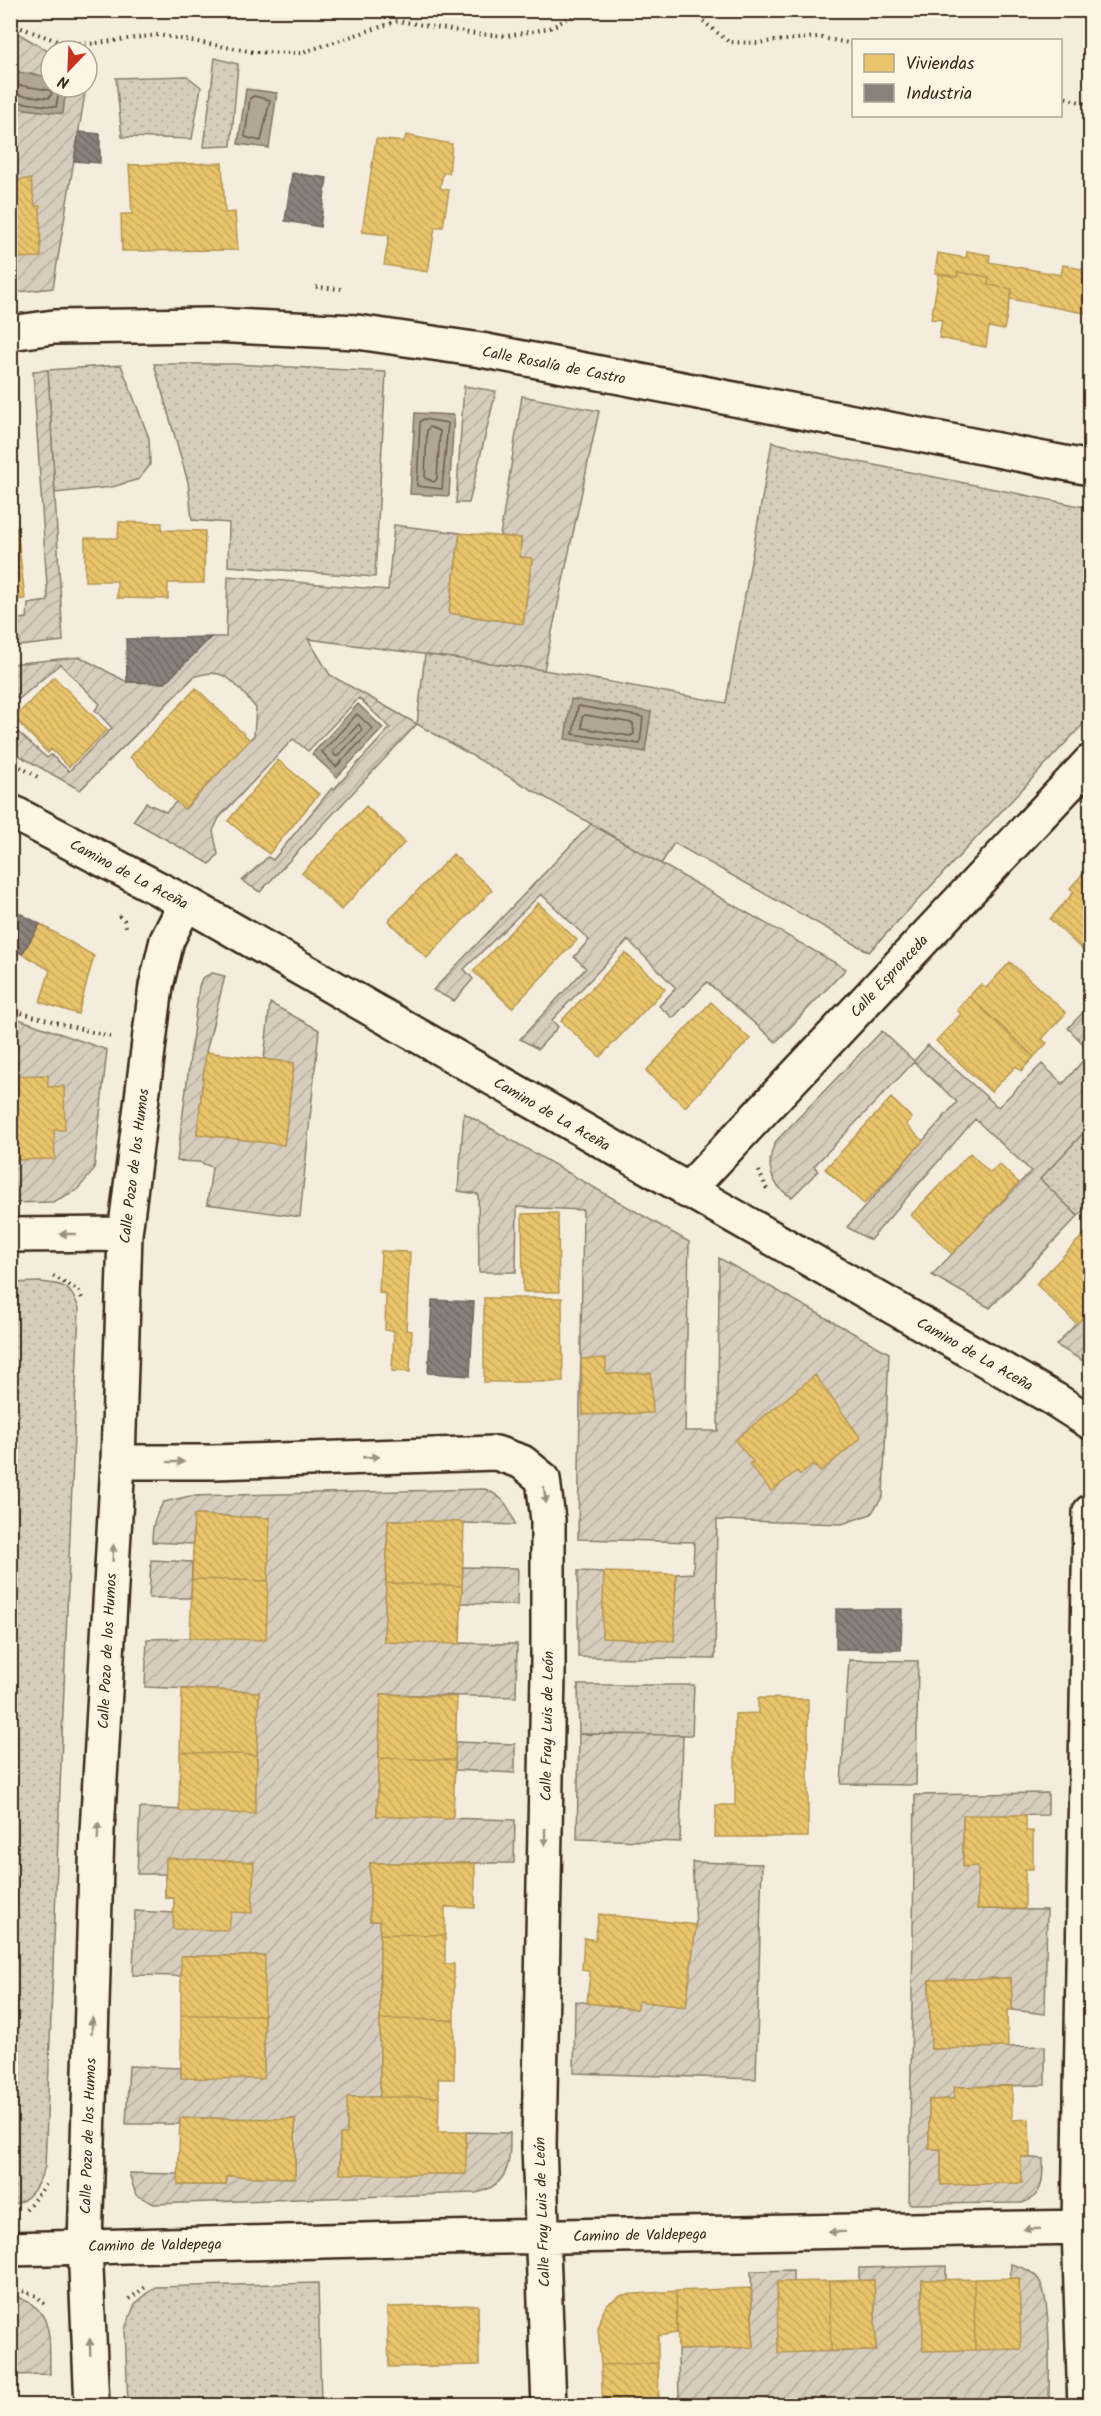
<svg xmlns="http://www.w3.org/2000/svg" width="1101" height="2416" font-family="Kalam,sans-serif">
  <style>
    .grass { fill: url(#grass-dots); stroke: #887c6e; stroke-width: 1.5 }
    .garden { fill: url(#garden-furrows); stroke: #887c6e; stroke-width: 1.5 }
    .water { fill: #b0a596; stroke: #817466; stroke-width: 1.5 }
    .homes { fill: url(#homes-back-hatch); stroke: #b59653; stroke-width: 1.5 }
    .industry { fill: url(#industry-back-hatch); stroke: #726760; stroke-width: 1.5 }
    .lines { fill: none; stroke-linecap: round; stroke-linejoin: round }
    .shore { stroke: #6a5b4e; stroke-width: 1.5 }
    .minor-casing { stroke: #3b2a1e; stroke-width: 38 }
    .path { stroke: #3b2a1e; stroke-width: 4; stroke-dasharray: 1.5 4.5; stroke-linecap: butt }
    .minor { stroke: #fcf5e5; stroke-width: 33 }
    .oneway { fill: #9c9082 }
    .labels { text-anchor: middle; stroke-width: 6; stroke-linejoin: round; paint-order: stroke }
    .street-label { font-size: 15px; fill: #3b2a1e; stroke: #fcf5e5 }
  </style>
  <defs>
    <pattern id="grass-dots" width="8" height="8" patternUnits="userSpaceOnUse" patternTransform="scale(1.5)"><rect width="8" height="8" fill="#d6cdbd"/><path d="M2 2h.1M6 6h.1" fill="none" stroke="#b9b0a2" stroke-width="1.8" stroke-linecap="round"/></pattern>
    <pattern id="garden-furrows" width="10" height="10" patternUnits="userSpaceOnUse" patternTransform="scale(1.5)"><rect width="10" height="10" fill="#d6cdbd"/><path d="M-1 1l2-2M0 10L10 0M9 11l2-2" fill="none" stroke="#b9b0a2"/></pattern>
    <pattern id="homes-back-hatch" width="6" height="6" patternUnits="userSpaceOnUse" patternTransform="scale(1.5)"><rect width="6" height="6" fill="#e9c46a"/><path d="M-1 5l2 2M0 0l6 6M5-1l2 2" fill="none" stroke="#c9a95b"/></pattern>
    <pattern id="industry-back-hatch" width="6" height="6" patternUnits="userSpaceOnUse" patternTransform="scale(1.5)"><rect width="6" height="6" fill="#8a817c"/><path d="M-1 5l2 2M0 0l6 6M5-1l2 2" fill="none" stroke="#726a65"/></pattern>
  </defs>
  <rect width="100%" height="100%" fill="#f4eddd"/>
  <filter id="ink" filterUnits="userSpaceOnUse"><feTurbulence type="fractalNoise" baseFrequency=".0167" numOctaves="2"/><feDisplacementMap in="SourceGraphic" scale="12" xChannelSelector="R" yChannelSelector="G"/><feConvolveMatrix kernelMatrix="1 2 1 2 8 2 1 2 1" color-interpolation-filters="sRGB"/></filter>
  <g filter="url(#ink)">
    <!-- grass -->
    <path class="grass" d="M215,58l23,6 -7,82 -27,1z
      M187,76l14,11 -9,52 -70,-2 -6,-59z
      M154,364h80l152,8 -11,205 -147,-11 1,-43 -37,-3 -4,-38z
      M121,365l28,73 1,27 -11,14 -27,8 -57,6 -7,-123z
      M772,442l82,19 236,47v209l-221,235 -195,-109 -13,21 -244,-140 8,-70 119,16 182,33z
      M1090,1126v77l-12,13 -38,-37z
      M40,1282c25,3 29,2 39,26l-34,859c-7,18 -14,34 -34,38l-1,-922z
      M578,1685h116l-2,50 -113,-1z
      M318,2283l3,122h-193l-3,-76 10,-25 20,-17z"/>
    <!-- garden -->
    <path class="garden" d="M11,29l40,24v34h35l-33,201 -42,5z
      M48,370l15,271 -52,6v-27l16,-2 1,-14 20,-3 -15,-230z
      M464,386l32,5 -27,112h-13z
      M522,396l77,15 -55,259 -236,-31 22,36 87,49 -157,168 -18,-11 26,-24 5,3 59,-72 2,1 56,-61 -31,-30 -51,53 -15,-12 -74,79 -6,13 5,23 -8,10 -77,-43 13,-18 20,9 11,-11 8,8 69,-74 2,-27c-20,-22 -29,-44 -62,-31l-114,113 -69,-39 -1,-26 37,33 4,-3 18,16 43,-43 -17,-18 5,-6 -40,-40 -41,35 -8,-5v-30l69,-7 47,25 38,1 46,-46h15l2,-61 160,14 6,-65 66,8 -11,80 74,11 9,-65 -12,-2 1,-19 -21,-2z
      M591,824l255,145 -70,73 -69,-60 -34,36 -14,-12 17,-18 -48,-48 -76,80 6,7 -20,22 -18,-10 66,-71 -12,-11 15,-17 -48,-46 -77,75 9,10 -19,22 -21,-11z
      M212,973l13,3 -19,76 -9,82 87,10 10,-81 -30,-4 6,-56 49,27 -19,187 -93,-13 5,-37 -13,-5 -22,-1 22,-175 3,-8z
      M1090,1005v46l-22,-23z
      M10,1016l97,34 -13,120 -17,20 -24,12 -42,1z
      M882,1031l32,30 14,-16 70,62 44,-43 21,20 27,-32v74l-50,53 38,37 -88,92 -58,-33 99,-104 -56,-52 -105,121 -23,-13 110,-125 -43,-40 -100,104 4,5 -26,26c-23,-12 -27,-34 -16,-56z
      M464,1113l225,129 -4,189h33l1,-173 170,95 -6,143 -12,18 -29,10 -125,-4 -2,139 -137,-2v-86l26,1 -1,66 71,2 2,-66 17,-1 1,-31 -116,-3 5,-329 -66,-3 -1,65h-37l-1,-78 -20,-3z
      M1090,1309v56l-34,-20z
      M485,1489c18,8 25,17 30,36l-127,-5 -4,122 133,2 -1,53 -135,-3 -4,122 138,4 -1,43h-144v58h10v176h-32l-1,37 -7,1v38l125,1 1,-42 44,1c0,29 0,52 -34,60l-322,11 -18,-9 -7,-22 50,1v11h47l1,-9 68,2v-59l-115,-1 -1,6h-53l3,-58 52,2v10h83v-122h-82l-1,20 -48,-1 2,-64 39,2v-15h-9v-24h-28l3,-66 115,5 4,-121 -114,-5 2,-48 43,-1 80,-120 -76,-3 -1,29 -41,-2c0,-17 3,-27 12,-40l26,-6z
      M151,1560l41,2 -1,36h-42z
      M463,1567l55,1 -1,37 -56,-2z
      M849,1660l69,1 -2,124 -75,-1z
      M579,1734l104,1 -3,107 -103,-3z
      M455,1742l60,2v29l-60,-3z
      M1048,1793v22l-85,1v50h15l-1,43 70,1 -2,104 -33,-4 -1,-32 -82,2 2,69 114,-3v39l-90,2v12l-26,1v49h12v35l80,-1v-26l22,2c0,21 1,37 -21,44l-113,1 6,-409z
      M692,1862l70,2 -6,215 -182,-6 1,-72 62,8 1,-8 48,6 10,-82z
      M1011,2264c10,3 22,7 28,16 13,19 10,100 10,125h-370l-1,-55 75,-3 -2,-76 42,-1v12l-14,70 97,-1 -2,-71 -15,1v-13l87,-2v14h-24l1,70 97,-1 -1,-71 -9,1z
      M10,2295c45,11 39,41 40,79l-39,1z"/>
    <!-- water -->
    <path class="water" d="M11,71l40,6v10h15l-3,27 -52,-7z
      M246,89l31,4 -8,55 -31,-4z
      M415,413l39,2 -5,81 -39,-2z
      M571,699l80,13 -6,40 -80,-13z
      M358,704l25,24 -46,49 -25,-23z"/>
    <!-- homes -->
    <path class="homes" d="M406,135l46,9 -3,29h-6l-3,15 9,2 -6,37h-8l-7,45 -44,-7 5,-30 -27,-3 14,-93 28,3z
      M222,163l3,50 10,-1 3,38 -116,1 -1,-37h11l-3,-49z
      M31,179l4,27h5l1,51 -30,1 -1,-78z
      M967,251l23,4 -1,7 72,13 2,-10 27,6v43l-80,-15 2,-10 -24,-4 1,-8 -31,-5 -1,5 -22,-4 3,-20 28,5z
      M958,272l31,5 -1,8 24,4 -8,41 -15,-3 -3,20 -47,-9 3,-18 -11,-1 8,-45 18,3z
      M119,522l43,1v7l43,1 -1,52h-36v16l-51,-1v-17h-32v-43h33z
      M17,528l8,71 -15,1v-71z
      M460,533l61,5 -1,19 12,1 -9,66 -74,-11z
      M54,677l53,53 -38,37 -18,-18 -3,4 -34,-35z
      M196,688l54,52 -66,69 -54,-52z
      M278,760l41,34 -50,60 -41,-33z
      M366,806l39,36 -64,68 -39,-37z
      M453,854l39,36 -65,68 -39,-37z
      M1090,865v17l-8,-7z
      M1082,875l8,7v75l-40,-38 24,-27 -4,-4z
      M538,903l39,37 -65,68 -39,-37z
      M40,924l54,32 -16,58 -38,-12 10,-32 -28,-16z
      M625,953l40,36 -65,68 -39,-36z
      M1010,962l56,51 -24,26 5,4 -13,14 -65,-61 12,-12 5,4z
      M969,996l65,61 -13,14 -5,-5 -25,26 -55,-51 25,-27 -4,-4z
      M711,1002l39,37 -65,68 -39,-36z
      M206,1052l88,11 -10,82 -87,-11z
      M48,1075v12l16,-1 1,44h-11l1,29 -45,1v-84z
      M891,1098l21,20 -6,7 17,16 -59,63 -39,-35z
      M970,1153l20,20 9,-9 20,19 -67,71 -41,-39z
      M558,1213l1,79h-36l-1,-78z
      M1090,1228v81l-13,15 -41,-40z
      M381,1251l29,1 -4,78 6,1 -2,41 -18,-1 2,-40 -9,-1 1,-36 -7,-1z
      M484,1298h78l1,84h-79z
      M606,1358v16l45,-1 2,40 -70,2 -2,-56z
      M815,1375l46,63 -41,34 -7,-8 -13,11 -3,-4 -26,20 -22,-27 4,-2 -18,-22z
      M194,1515l76,3 -2,63 -76,-2z
      M388,1520l76,2 -2,64 -76,-3z
      M604,1572l72,2 -2,67 -72,-3z
      M192,1579l76,2 -2,59 -76,-2z
      M386,1583l76,3 -2,58 -76,-2z
      M182,1689l77,3 -2,63 -77,-3z
      M381,1694l76,3 -2,63 -76,-2z
      M758,1698l50,1v138h-93l1,-32h19v-91l23,-1z
      M180,1752l77,3 -2,59 -76,-3z
      M379,1758l76,2 -2,59 -76,-3z
      M963,1815h63v16h7v38h-8v40h-48l1,-43 -15,1z
      M166,1858l88,4 -2,51 -21,-1 -2,18 -56,-1 1,-31h-9z
      M370,1863h105v45l-30,-1v28l-65,-1v-13h-10z
      M599,1914l97,11 -10,82 -48,-6 -1,8 -50,-6 3,-31 -8,-3 2,-31 11,2z
      M380,1934l65,1v29h9v56l-74,-1z
      M181,1956h84l-1,59h-83z
      M1011,1978l1,32h-5l1,37 -77,2 -2,-69z
      M181,2015h83v64l-83,-1z
      M380,2019l74,1v59h-16l1,18h-59z
      M1012,2086v34l17,-1 1,38h-9l1,26 -81,2v-36h-12v-49l26,-1 -1,-12z
      M347,2097h92l-1,35h28v42h-126v-40h7z
      M180,2118l115,1v59l-68,-2 -1,9h-48z
      M1019,2278l2,71 -46,1 -1,-71z
      M974,2279l1,71 -52,1 -1,-71z
      M874,2280l2,71h-45l-2,-70z
      M829,2281l2,70 -53,2 -1,-71z
      M751,2288l2,59 -75,3 -2,-59z
      M676,2291l1,42 -19,3v27l-57,2 -3,-36 2,-11 7,-14 15,-9z
      M478,2305l1,60 -90,2 -2,-60z
      M658,2363l1,43h-56l-2,-41z"/>
    <!-- industry -->
    <path class="industry" d="M79,132l21,2v29l-26,-2z
      M292,173l35,5 -7,49 -35,-6z
      M211,637l-46,46 -38,-1 -1,-43z
      M10,908l30,16 -18,30 -12,-7z
      M432,1300l42,2 -4,74 -42,-3z
      M836,1609h66l-1,41 -65,-1z"/>
    <g class="lines">
      <!-- shore -->
      <path class="shore" d="M10,84l39,6 3,3 -3,5 -39,-4
        M254,96l16,4 -9,41 -16,-4 5,-39z
        M10,101l46,6 4,-20
        M423,419l25,4 -6,66 -25,-3 3,-64z
        M430,427l10,4 -3,48 -3,3 -9,-4 2,-48z
        M578,706l65,11 -3,27 -67,-10z
        M357,714l16,15 -37,38 -14,-15z
        M585,715l48,8 1,11 -4,2 -48,-8v-11z
        M359,724l3,6 -24,26h-3l-2,-5z"/>
      <defs>
        <path id="minor" d="M10,333l44,-6 158,-2 145,7 124,18 609,118
          M10,811l176,92 868,496 36,23
          M687,1191l403,-429
          M10,1235l115,-1
          M118,1462h95l283,-9 26,9 21,17 5,41v153l-9,473 10,260
          M10,2249l430,-11 650,-11
          M92,2406l-7,-160 12,-414 21,-370 7,-228 31,-248 11,-46 19,-37
          M1085,2406l-6,-178 11,-716"/>
      </defs>
      <!-- minor casing -->
      <use href="#minor" class="minor-casing"/>
      <!-- path -->
      <path class="path" d="M689,10l40,32 27,1 61,-6 37,7
        M10,24l48,17 31,3 69,-9 96,17 47,1 97,-32 78,13 31,2 43,-8 33,-18
        M1060,96l30,9
        M316,287l25,2
        M10,761l31,18
        M119,916l5,4 3,10
        M10,1010l101,27
        M759,1171l8,18
        M53,1276l26,15 3,7
        M26,2209l20,-24
        M23,2291l14,5 9,10
        M129,2299l18,-13"/>
      <!-- minor -->
      <use href="#minor" class="minor"/>
    </g>
    <!-- one-way arrows -->
    <defs><path id="oneway-solid" d="M-6-.8H1V-3.2L6.5 0L1 3.2V.8H-6Z" transform="scale(1.5)"/></defs>
    <g class="oneway">
      <use href="#oneway-solid" transform="translate(68 1234) rotate(180)"/>
      <use href="#oneway-solid" transform="translate(371 1457) rotate(-2)"/>
      <use href="#oneway-solid" transform="translate(176 1462)"/>
      <use href="#oneway-solid" transform="translate(545 1495) rotate(82)"/>
      <use href="#oneway-solid" transform="translate(113 1553) rotate(-87)"/>
      <use href="#oneway-solid" transform="translate(98 1831) rotate(-88)"/>
      <use href="#oneway-solid" transform="translate(545 1837) rotate(91)"/>
      <use href="#oneway-solid" transform="translate(92 2026) rotate(-88)"/>
      <use href="#oneway-solid" transform="translate(1032 2229) rotate(179)"/>
      <use href="#oneway-solid" transform="translate(837 2232) rotate(179)"/>
      <use href="#oneway-solid" transform="translate(90 2347) rotate(-92)"/>
    </g>
  </g>
  <g class="labels">
    <!-- street labels -->
    <g class="street-label">
      <text transform="translate(554 365) rotate(11)" y="5">Calle Rosalía de Castro</text>
      <text transform="translate(129 874) rotate(28)" y="5">Camino de La Aceña</text>
      <text transform="translate(889 976) rotate(-47)" y="5">Calle Espronceda</text>
      <text transform="translate(552 1114) rotate(30)" y="5">Camino de La Aceña</text>
      <text transform="translate(134 1166) rotate(-83)" y="5">Calle Pozo de los Humos</text>
      <text transform="translate(975 1354) rotate(30)" y="5">Camino de La Aceña</text>
      <text transform="translate(107 1651) rotate(-87)" y="5">Calle Pozo de los Humos</text>
      <text transform="translate(547 1726) rotate(-89)" y="5">Calle Fray Luis de León</text>
      <text transform="translate(88 2136) rotate(-88)" y="5">Calle Pozo de los Humos</text>
      <text transform="translate(542 2212) rotate(-92)" y="5">Calle Fray Luis de León</text>
      <text transform="translate(640 2235) rotate(-1)" y="5">Camino de Valdepega</text>
      <text transform="translate(155 2245) rotate(-1)" y="5">Camino de Valdepega</text>
    </g>
  </g>
  <!-- margin -->
  <rect width="1101" height="2416" fill="none" stroke="#fcf5e5" stroke-width="36"/>
  <rect x="18" y="18" width="1065" height="2380" fill="none" stroke="#3b2a1e" stroke-width="2" filter="url(#ink)"/>
  <!-- legend -->
  <rect x="852" y="39" width="210" height="78" fill="#fcf5e5" stroke="#afa495" stroke-width="1.5"/>
  <rect x="864" y="54" width="30" height="18" fill="#e9c46a" stroke="#afa495" stroke-width="1.5"/>
  <text x="906" y="69" font-size="18" fill="#3b2a1e">Viviendas</text>
  <rect x="864" y="84" width="30" height="18" fill="#8a817c" stroke="#afa495" stroke-width="1.5"/>
  <text x="906" y="99" font-size="18" fill="#3b2a1e">Industria</text>
  <!-- north arrow -->
  <g transform="translate(69 69) rotate(203)"><circle r="28" fill="#fcf5e5" stroke="#afa495" stroke-width="1.5"/>
  <path d="M0-4.5L10 22L0 15L-10 22Z" fill="#c8321e"/>
  <text y="-9" font-size="16" font-weight="bold" text-anchor="middle" fill="#3b2a1e">N</text>
  </g>
</svg>
